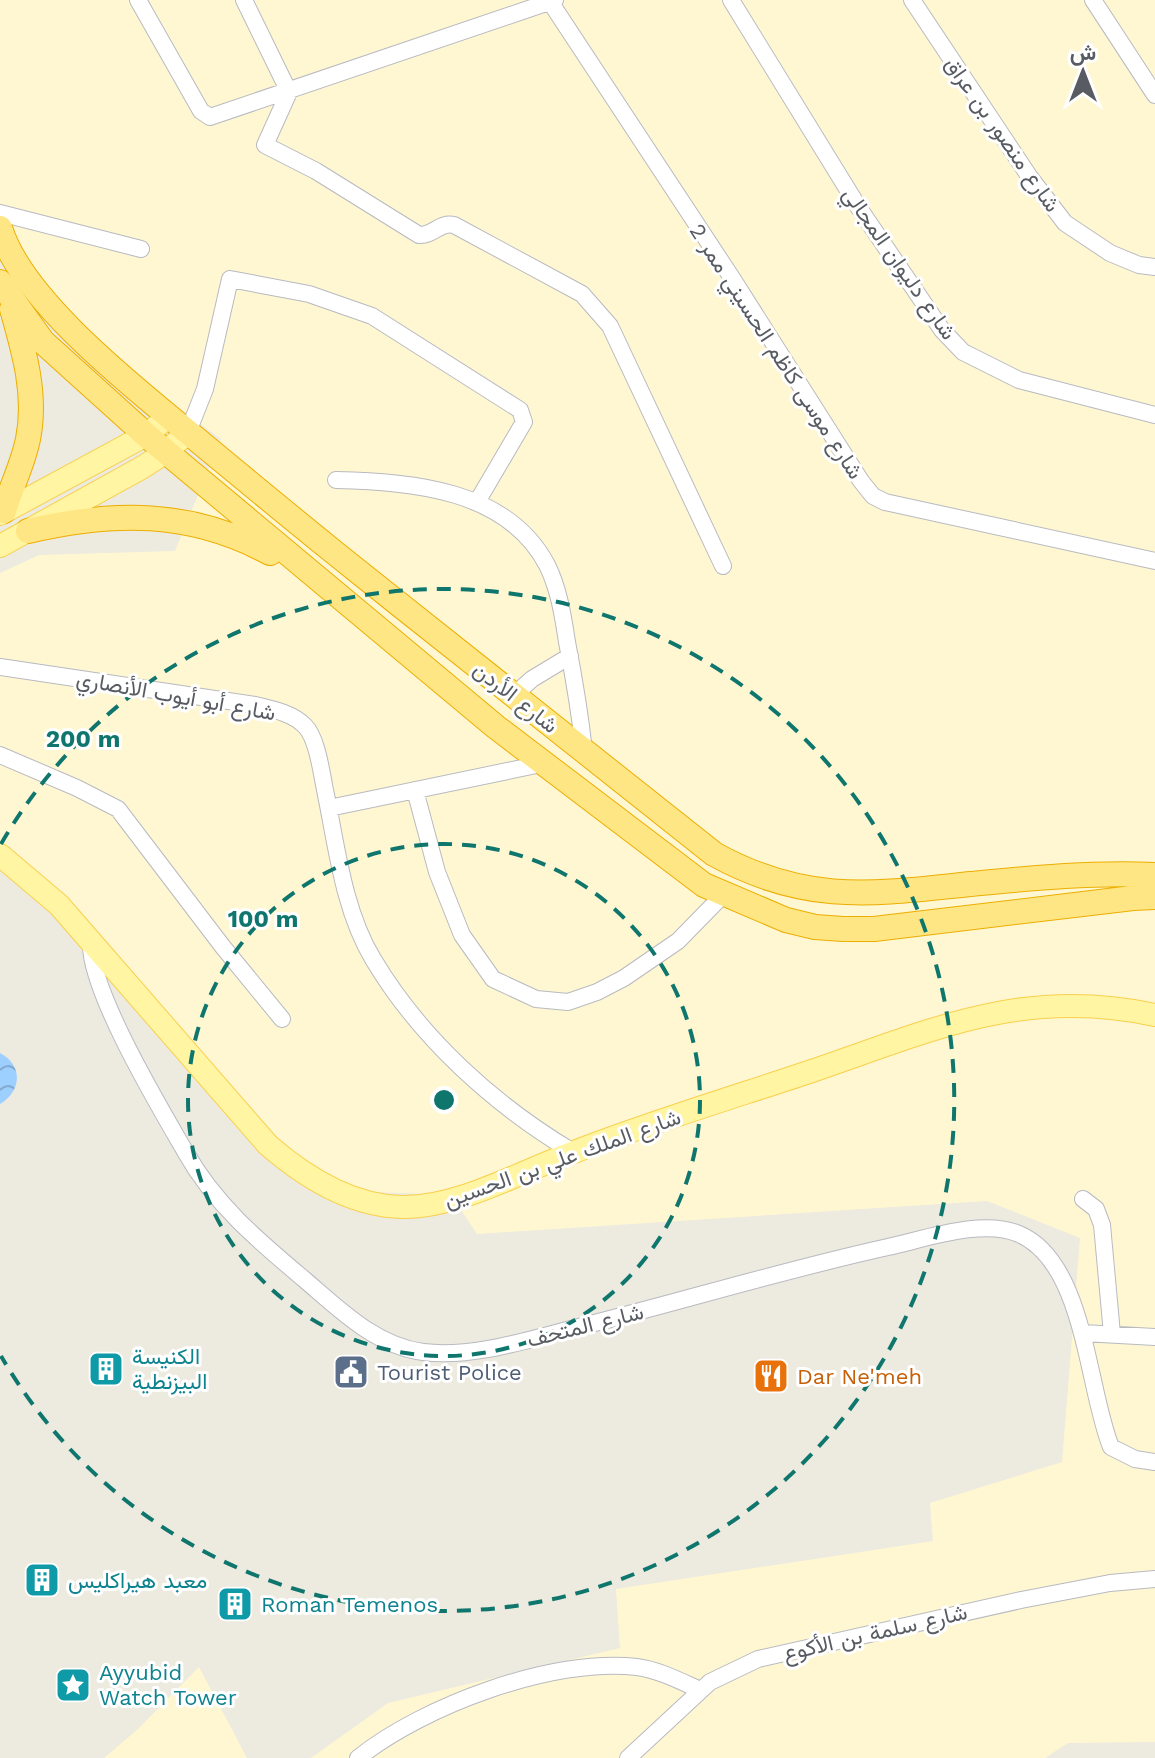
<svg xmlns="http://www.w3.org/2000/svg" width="1155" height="1758" font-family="'Work Sans',Vazirmatn,sans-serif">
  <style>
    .commercial { fill: #fff7d2 }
    .water { fill: url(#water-waves) }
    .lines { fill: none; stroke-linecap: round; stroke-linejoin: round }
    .minor-casing { stroke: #b8bac0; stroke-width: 18 }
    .major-casing { stroke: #f8d04d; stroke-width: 24 }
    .highway-casing { stroke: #ecae00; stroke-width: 26 }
    .minor { stroke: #fff; stroke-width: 16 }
    .major { stroke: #fff5a2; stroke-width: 22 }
    .highway { stroke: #ffe684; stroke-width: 24 }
    .ring { fill: none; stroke: #0f766e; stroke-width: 4; stroke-dasharray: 14 10 }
    .labels { text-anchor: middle; stroke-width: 6; stroke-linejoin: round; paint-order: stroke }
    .street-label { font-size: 22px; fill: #585c62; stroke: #fff }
    .culture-label { font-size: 22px; fill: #0d838f; stroke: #fff; text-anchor: start }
    .service-label { font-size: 22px; fill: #4e5e75; stroke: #fff; text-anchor: start }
    .food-label { font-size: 22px; fill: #c56008; stroke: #fff; text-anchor: start }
    .centre { fill: #0f766e; stroke: #fff; stroke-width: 4 }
    .ring-label { font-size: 24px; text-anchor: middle; font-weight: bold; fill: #0f766e; stroke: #fff; stroke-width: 6; stroke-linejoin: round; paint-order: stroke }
  </style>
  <defs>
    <pattern id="water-waves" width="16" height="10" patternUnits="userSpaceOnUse" patternTransform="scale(2)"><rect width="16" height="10" fill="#9dcfff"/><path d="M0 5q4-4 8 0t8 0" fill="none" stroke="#83abd2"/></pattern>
  </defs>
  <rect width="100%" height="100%" fill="#edeadf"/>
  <!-- commercial -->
  <path class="commercial" d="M0,0h1155v1742l-87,1 -23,15h-734l77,-55 232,-55 -4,-59 317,-48 -3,-38 132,-41 18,-224 -93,-37 -510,33 -26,-39 -103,-4 -72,-30 -276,-311v-277l39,-18 136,-4 46,-112 -194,-143 -27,-92z
    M199,1667l48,91h-143l34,-29z"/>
  <!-- water -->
  <path class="water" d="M0,1053c23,12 22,38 0,51z"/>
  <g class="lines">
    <defs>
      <path id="minor" d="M138,0l63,111 9,6 345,-117
        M244,0l45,92 -24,53 51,26 103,64c14,1 20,-13 35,-10l128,69 28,32 113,240
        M549,0l183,278 129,203 12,15 12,6 270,59
        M731,0l128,208 83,122 21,22 56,28 136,35
        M912,0l117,176 36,47 45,30 29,12 16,2
        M1093,0l62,95
        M0,213l141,36
        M188,432l17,-43 25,-110 79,15 63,22 148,94 4,12 -47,80
        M336,480c76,2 171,9 211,85 12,24 16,51 20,77 7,36 13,72 17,109
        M0,667l255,38c16,4 38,8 50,21 13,13 17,51 21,69 11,54 18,116 47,164 47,79 121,146 200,193
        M513,696l19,-17 38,-23
        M0,755l77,33 41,21 105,138 59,72
        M415,790l22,82 25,63 31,44 43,20 32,3 29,-10 27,-14 54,-37 45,-46
        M329,808l217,-45
        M91,944c-1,47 69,164 95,209 30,53 74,89 119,127 35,30 71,66 118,72 50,6 104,-12 152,-24 105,-26 208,-58 313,-81 37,-8 95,-29 131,-13 66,28 68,154 92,213l24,12 20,3
        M1083,1199l13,10 6,16 10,109
        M1083,1333l72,4
        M358,1758c65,-52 195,-101 279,-91 22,3 43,14 63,23
        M628,1758l82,-76 48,-23 263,-59 89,-17 45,-4"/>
      <path id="major" d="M0,514l146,-79 22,-18
        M0,546l143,-79 23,-15 22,-20
        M0,855l59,50 209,240c38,33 83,61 134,62 56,1 120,-36 172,-55 77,-30 157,-54 235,-80 121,-41 214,-86 346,-57"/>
      <path id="highway" d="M0,228c22,73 136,161 195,210 47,39 93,77 140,115 126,101 253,201 379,301 92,51 159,40 257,30 62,-6 122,-12 184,-9
        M0,282l43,60 103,93 350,292 208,158 82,35 29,7 28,2h31l259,-31 22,-1
        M4,511c7,-24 19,-47 24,-72 9,-44 -4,-88 -16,-130
        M28,531c86,-20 162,-21 242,22"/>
    </defs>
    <!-- minor casing -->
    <use href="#minor" class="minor-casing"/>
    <!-- major casing -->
    <use href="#major" class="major-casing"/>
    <!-- highway casing -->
    <use href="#highway" class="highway-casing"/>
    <!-- minor -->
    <use href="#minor" class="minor"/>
    <!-- major -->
    <use href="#major" class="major"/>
    <!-- highway -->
    <use href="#highway" class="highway"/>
  </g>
  <!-- distance rings -->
  <g class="ring">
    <circle cx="444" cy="1100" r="256"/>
    <path d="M1 844A511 511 0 1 1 1 1356"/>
  </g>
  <!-- icons -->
  <defs>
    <symbol id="building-square" viewBox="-11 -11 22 22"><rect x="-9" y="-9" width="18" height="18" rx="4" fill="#0f9aa8" stroke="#fff"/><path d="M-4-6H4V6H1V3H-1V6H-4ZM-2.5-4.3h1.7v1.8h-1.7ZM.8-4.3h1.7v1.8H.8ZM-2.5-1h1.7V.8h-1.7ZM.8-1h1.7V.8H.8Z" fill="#fff"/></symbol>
    <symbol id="civic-square" viewBox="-11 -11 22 22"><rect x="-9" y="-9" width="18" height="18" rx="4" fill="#5c6f8a" stroke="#fff"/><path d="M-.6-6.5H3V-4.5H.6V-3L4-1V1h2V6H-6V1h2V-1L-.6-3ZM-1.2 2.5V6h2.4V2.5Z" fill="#fff"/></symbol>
    <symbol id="restaurant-square" viewBox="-11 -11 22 22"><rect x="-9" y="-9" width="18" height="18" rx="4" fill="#e8710a" stroke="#fff"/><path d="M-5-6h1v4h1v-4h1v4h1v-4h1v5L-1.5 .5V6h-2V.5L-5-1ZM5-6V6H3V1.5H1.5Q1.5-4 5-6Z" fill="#fff"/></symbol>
    <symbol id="sight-square" viewBox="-11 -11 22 22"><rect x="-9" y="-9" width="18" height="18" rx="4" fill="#0f9aa8" stroke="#fff"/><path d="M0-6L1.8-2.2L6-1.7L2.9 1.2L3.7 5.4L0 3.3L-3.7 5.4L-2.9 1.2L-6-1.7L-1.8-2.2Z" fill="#fff"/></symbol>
  </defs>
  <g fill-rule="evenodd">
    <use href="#building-square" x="86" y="1349" width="40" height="40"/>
    <use href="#civic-square" x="331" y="1352" width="40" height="40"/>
    <use href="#restaurant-square" x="751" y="1356" width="40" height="40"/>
    <use href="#building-square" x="22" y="1560" width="40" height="40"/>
    <use href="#building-square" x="215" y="1584" width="40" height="40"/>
    <use href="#sight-square" x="53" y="1665" width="40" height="40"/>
  </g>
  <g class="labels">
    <!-- street labels -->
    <g class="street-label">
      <text transform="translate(1003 134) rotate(55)" y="8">شارع منصور بن عراق</text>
      <text transform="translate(900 263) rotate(55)" y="8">شارع دليوان المجالي</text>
      <text transform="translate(777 351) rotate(57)" y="8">شارع موسى كاظم الحسيني ممر 2</text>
      <text transform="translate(176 695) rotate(10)" y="8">شارع أبو أيوب الأنصاري</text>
      <text transform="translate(516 697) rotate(38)" y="8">شارع الأردن</text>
      <text transform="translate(562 1158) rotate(-20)" y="8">شارع الملك علي بن الحسين</text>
      <text transform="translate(585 1325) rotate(-14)" y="8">شارع المتحف</text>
      <text transform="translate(875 1632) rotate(-13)" y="8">شارع سلمة بن الأكوع</text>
    </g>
    <!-- culture labels -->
    <g class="culture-label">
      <text x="132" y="1364">الكنيسة<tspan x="132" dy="25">البيزنطية</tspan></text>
      <text x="68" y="1588">معبد هيراكليس</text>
      <text x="261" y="1612">Roman Temenos</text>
      <text x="99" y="1680">Ayyubid<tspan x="99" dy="25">Watch Tower</tspan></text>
    </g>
    <!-- service labels -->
    <g class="service-label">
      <text x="377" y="1380">Tourist Police</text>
    </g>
    <!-- food labels -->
    <g class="food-label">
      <text x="797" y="1384">Dar Ne'meh</text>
    </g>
  </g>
  <circle cx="444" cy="1100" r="12" class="centre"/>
  <g class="ring-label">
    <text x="83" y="747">200 m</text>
    <text x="263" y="927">100 m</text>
  </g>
  <!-- north arrow -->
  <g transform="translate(1083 72)" stroke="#ffffff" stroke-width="6" paint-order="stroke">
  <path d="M0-6L14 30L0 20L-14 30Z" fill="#585c62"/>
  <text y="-12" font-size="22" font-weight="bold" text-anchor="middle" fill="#585c62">ش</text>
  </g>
</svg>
